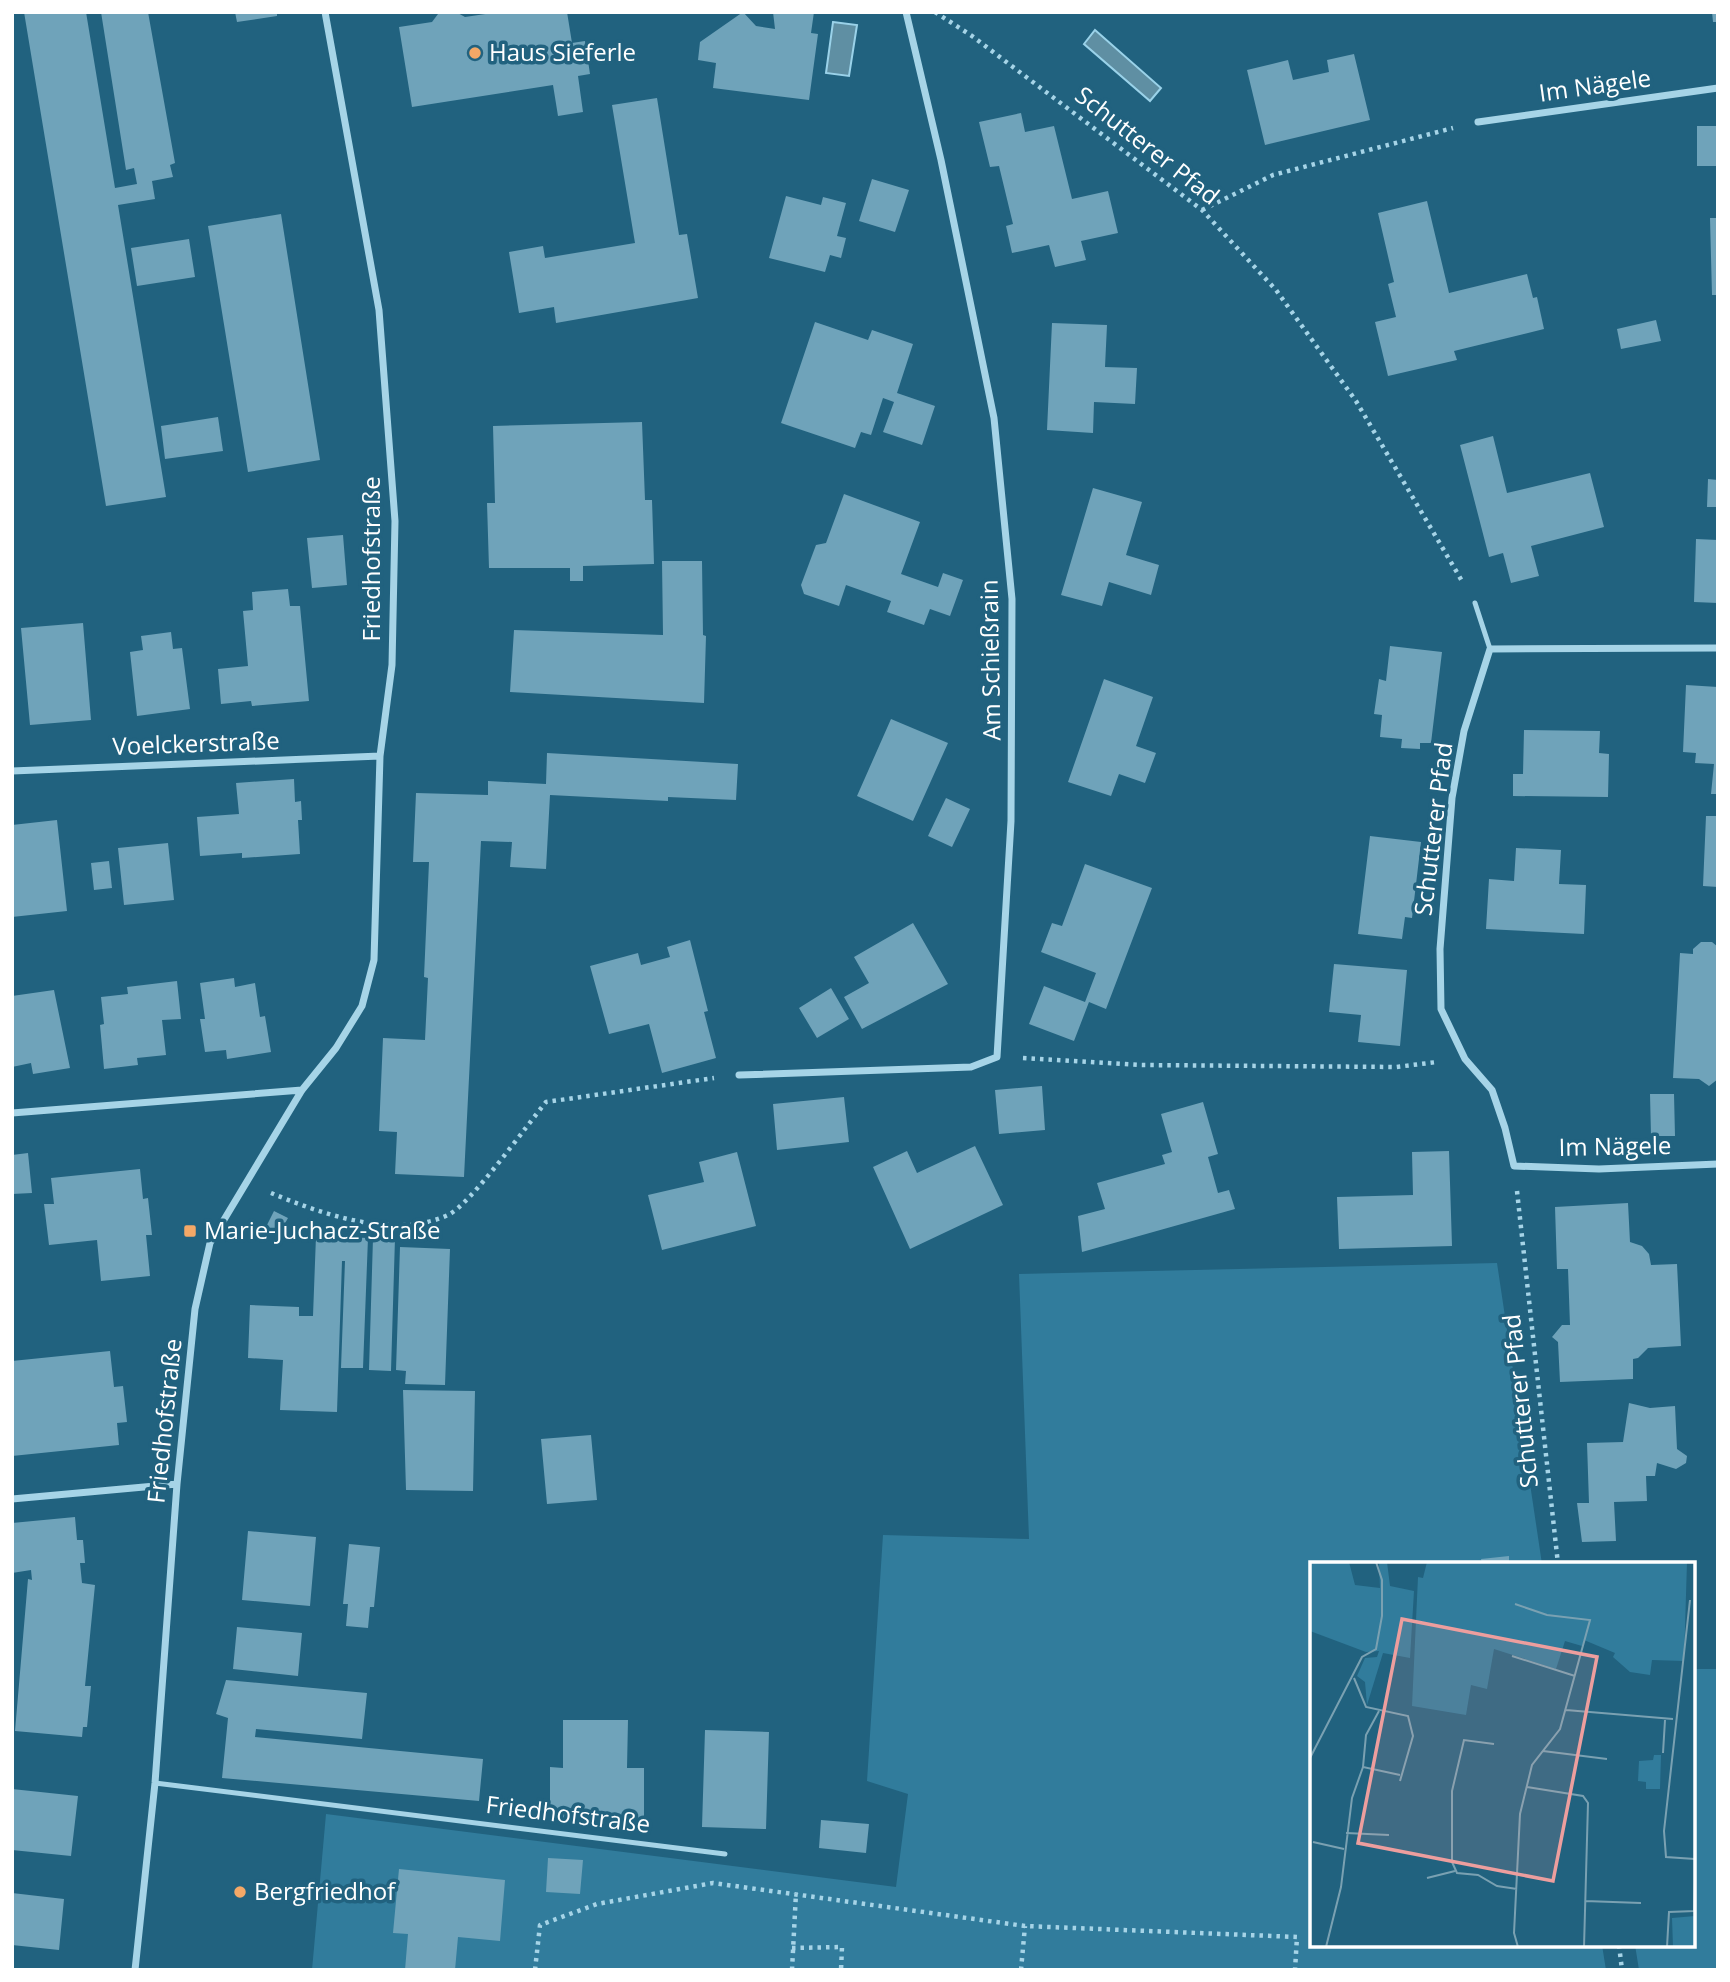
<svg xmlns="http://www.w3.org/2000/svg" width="1730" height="1982" font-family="'Open Sans',sans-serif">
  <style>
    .green { fill: #317c9c }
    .water { fill: #5f8fa3; stroke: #9ad2e9; stroke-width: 2 }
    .building { fill: #6fa3ba }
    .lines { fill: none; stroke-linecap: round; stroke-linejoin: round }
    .path { stroke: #a6d4e7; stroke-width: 4.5; stroke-dasharray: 3.5 5; stroke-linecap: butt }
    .service { stroke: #a6d4e7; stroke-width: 5 }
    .minor { stroke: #a6d4e7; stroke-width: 7 }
    .poi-dot { fill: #f4a867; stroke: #21627f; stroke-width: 2.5 }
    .labels { text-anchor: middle; stroke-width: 7; stroke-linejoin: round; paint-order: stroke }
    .poi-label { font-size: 24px; fill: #fff; stroke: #21627f; text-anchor: start }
    .street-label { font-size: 24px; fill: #fff; stroke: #21627f }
    .inset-road { fill: none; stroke: #7aa1b2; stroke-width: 2 }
    .view { fill: #ed9e9e; fill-opacity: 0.15; stroke: #ed9e9e; stroke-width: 3.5 }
    .inset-edge { fill: none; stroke: #fff; stroke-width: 3.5 }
  </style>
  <rect width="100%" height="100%" fill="#21627f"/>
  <!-- green -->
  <path class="green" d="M1497,1263l45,301h-230v381h290l4,25h-1294l14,-156 570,73 12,-93 -41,-13 16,-246 146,4 -10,-265z
    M1693,1669h25v301h-79l-4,-25h58z"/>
  <!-- water -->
  <path class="water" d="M833,22l24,3 -8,51 -23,-3z
    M1095,30l66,58 -11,13 -66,-57z"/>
  <!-- building -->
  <path class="building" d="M24,12h62l29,176 22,-4 -3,-16 -8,2 -25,-158h47l27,151 -5,2 3,12 -21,4 3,18 -37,6 48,292 -60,9z
    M235,12h42v4l-40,6z
    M445,12h11l9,5 34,-5h68l5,31 13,-2 5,33 -12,2 5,36 -25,4 -5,-31 -141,22 -13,-80 33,-5 6,-8z
    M743,12l13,14 19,3 -2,-17h41l-3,21 7,1 -9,66 -96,-12 3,-25 -18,-3 2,-18z
    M1712,12h6v10h-5z
    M1354,54l16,66 -105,25 -18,-75 41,-10 5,20 36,-8 -2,-12z
    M657,98l22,137 8,-1 11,64 -142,25 -2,-16 -35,6 -10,-61 34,-6 2,12 90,-15 -23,-138z
    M1021,113l4,19 29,-6 18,73 36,-8 10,42 -37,8 5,19 -31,7 -6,-22 -37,8 -6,-27 7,-2 -14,-58 -9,1 -11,-45z
    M1697,126h21v40h-21z
    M872,179l37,11 -14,42 -36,-11z
    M786,196l35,9 2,-8 23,6 -9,33 9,2 -5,20 -11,-3 -5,17 -56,-14z
    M1427,201l22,92 78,-19 6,24 4,-1 7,32 -90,22 3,9 -69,16 -13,-54 21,-5 -8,-33 6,-2 -16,-69z
    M281,214l39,246 -72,12 -40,-246z
    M1710,218h8v77h-6z
    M189,239l6,38 -58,9 -6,-38z
    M1656,320l5,21 -40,8 -4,-20z
    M815,322l53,18 4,-10 41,14 -16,49 38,13 -13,39 -39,-13 11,-30 -11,-4 -12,37 -10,-3 -6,16 -74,-25z
    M1052,323l55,2 -2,42 32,1 -2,36 -41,-2 -1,31 -46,-3z
    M218,417l5,34 -58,8 -4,-33z
    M642,422l3,78h7l2,64 -71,2v15h-13v-13h-81l-2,-65h8l-2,-77z
    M1493,436l14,57 83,-20 14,54 -73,19 8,30 -28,7 -8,-30 -14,4 -29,-112z
    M1708,479l10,1v27h-11z
    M1093,488l49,14 -16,53 33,10 -8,30 -42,-13 -7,24 -41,-11z
    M844,494l76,28 -19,52 37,13 5,-14 20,7 -13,36 -20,-7 -6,16 -37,-13 4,-11 -45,-16 -7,21 -35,-12 -3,-9 15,-40 10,-2z
    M343,535l4,50 -35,3 -5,-50z
    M1696,539l22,1v63l-24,-1z
    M662,561h40l1,74 3,1 -2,67 -194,-11 4,-62 149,5z
    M288,589l2,17h10l9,95 -57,5 -1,-5 -30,3 -3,-35 30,-3 -5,-55 10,-1 -1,-18z
    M83,623l8,97 -61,5 -9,-97z
    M171,632l2,17 9,-1 8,61 -53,7 -7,-64 13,-2 -2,-14z
    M1390,646l52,6 -11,91h-11v6l-19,-1 1,-9 -22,-2 2,-22 -8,-1 5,-35 7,2z
    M1104,679l49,18 -17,49 20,7 -11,30 -26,-9 -8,22 -43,-14z
    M1686,685l32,2v107h-7l3,-30 -19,-1 1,-10 -13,-1z
    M891,719l57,24 -35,78 -56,-25z
    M1524,730l76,1 -1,22 10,1 -1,43 -95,-1v-22h10z
    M547,753l191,11 -2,36 -68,-3v4l-118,-6 -4,74 -36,-2 2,-25 -31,-1 -17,336 -69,-3 2,-42 -18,-1 4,-93 42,2 3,-62 -4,-1 5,-115h-16l3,-69 72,2v-14l58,3z
    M294,779l1,23 6,-1 1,19h-4l2,34 -58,4v-5l-42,3 -3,-39 42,-3 -3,-31z
    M946,798l24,11 -18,38 -24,-11z
    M1706,816h12v71l-15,-1z
    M57,820l10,91 -55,6v-92z
    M1370,836l51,6 -9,76 -7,-1 -3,22 -44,-5z
    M168,843l6,57 -50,5 -6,-57z
    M1516,848l45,2 -2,34 27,1 -2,49 -98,-5 3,-50 25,2z
    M109,861l3,27 -18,2 -3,-27z
    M1085,864l67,24 -46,121 -17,-7 -15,39 -45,-17 15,-38 41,16 11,-29 -55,-21 11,-29 10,3z
    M913,923l35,61 -86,45 -18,-32 25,-14 -15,-26z
    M690,940l18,71 -4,1 12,46 -54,15 -13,-49 -40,10 -19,-68 48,-13 3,12 29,-8 -3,-10z
    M1701,942h11l6,5v132l-9,7 -10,-7 -26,-1 7,-125 13,1v-5z
    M1334,964l73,6 -7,76 -42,-4 3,-27 -32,-3z
    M234,978l1,9 20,-4 5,34 5,-1 6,36 -44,7 -1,-9 -21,2 -5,-33h5l-5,-36z
    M177,981l4,38 -19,1 4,35 -29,3 1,7 -34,4 -4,-44 4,-1 -3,-27 27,-3 -1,-7z
    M831,988l18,31 -32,19 -18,-30z
    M54,990l16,78 -37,6 -2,-11 -19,4v-71z
    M1042,1086l3,44 -46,4 -4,-44z
    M1650,1094h24l1,42h-24z
    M844,1097l5,45 -72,8 -4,-46z
    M1203,1102l15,52 -10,3 10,36 11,-3 6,19 -153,43 -4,-36 27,-7 -8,-26 68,-19 -3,-9 10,-3 -11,-38z
    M975,1146l28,59 -93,44 -37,-82 34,-16 10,22z
    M1449,1151l3,95 -113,3 -2,-52 76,-2 -1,-43z
    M737,1152l19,74 -94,24 -14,-55 56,-13 -5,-20z
    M28,1153l4,40 -20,1v-39z
    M140,1169l3,30 5,-1 4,37h-6l4,41 -49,5 -4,-41 -48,5 -5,-41h10l-3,-26z
    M1628,1203l2,39 12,4 7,8 2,11 26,-1 4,82 -33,2 -10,10 -5,1v20l-73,3 -2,-40 -6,-5 10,-12h8l-2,-56h-11l-2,-62z
    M274,1211l14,7 -9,16 -13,-7z
    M316,1236l52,2 -5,130h-22l4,-107h-3l-5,151 -57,-2 3,-50 -35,-2 2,-53 49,2v9h14z
    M373,1238h22l-4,133 -22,-1z
    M400,1247l50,2 -5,136 -40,-1 1,-13 -10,-1z
    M110,1351l4,36 9,-1 4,36 -10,1 2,22 -107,11v-95z
    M403,1390l72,1 -2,100 -67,-1z
    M1629,1403l21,5 25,-2 2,43 10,7 -1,7 -10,6 -19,-6 -2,13h-9l1,25 -33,1 2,39 -34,1 -5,-39h12l-2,-60 36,-1z
    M591,1435l6,65 -50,4 -6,-65z
    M75,1517l2,23h6l2,23h-5l2,20 13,2 -10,101h6l-4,41h-4l-1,10 -67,-6 13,-152 4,1 -1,-10 -19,3v-50z
    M248,1531l68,6 -6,69 -68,-6z
    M349,1544l31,3 -6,60h-4l-2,21 -22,-2 2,-22h-5z
    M1509,1556v8h-27l-1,-5z
    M237,1627l65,6 -4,43 -65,-7z
    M226,1680l141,13 -5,46 -106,-10 -1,8 228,22 -4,42 -257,-23 6,-60 -12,-4z
    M563,1720h65l-1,48h17v51h-94v-52l13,1z
    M705,1730l64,2 -3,97 -64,-2z
    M12,1789l66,7 -7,60 -59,-6z
    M821,1820l48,4 -3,29 -47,-5z
    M548,1858l35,2 -3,34 -34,-2z
    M399,1869l106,11 -5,61 -42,-4 -3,33h-50l3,-36 -15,-1z
    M12,1893l52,6 -5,51 -47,-5z"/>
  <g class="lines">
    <!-- path -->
    <path class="path" d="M935,12l37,24 230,174 74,80 80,111 106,180
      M1202,210l71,-35 180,-47
      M1023,1058l118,7 255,2 41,-5
      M1517,1191l41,373
      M271,1193c51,21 123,47 177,22 22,-10 79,-90 98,-113l168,-24
      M1619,1945l3,25
      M792,1948l50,-1 -1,23
      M535,1970l5,-45 57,-21 116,-21 312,43 272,11 -2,33
      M792,1970l4,-77
      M1021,1970l4,-44"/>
    <!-- service -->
    <path class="service" d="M1475,603l15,46
      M155,1783l570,71"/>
    <!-- minor -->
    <path class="minor" d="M1478,122l240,-34
      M1718,648l-228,1 -26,82 -12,67 -12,151 1,60 24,50 27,31 13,38 9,38 85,3 119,-5
      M12,771l368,-15
      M739,1075l232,-8 26,-10 14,-236 1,-222 -18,-181 -53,-258 -35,-148
      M12,1113l290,-23
      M12,1499l165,-15
      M135,1970l20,-187 22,-299 18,-175 15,-66 92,-153 34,-42 26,-42 12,-46 6,-204 12,-91 3,-144 -16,-211 -54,-298"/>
  </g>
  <!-- markers -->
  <g class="poi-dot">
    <circle cx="475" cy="53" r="7"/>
    <rect x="183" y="1224" width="14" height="14" rx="3.5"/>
    <circle cx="240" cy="1892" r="7"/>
  </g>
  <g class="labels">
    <!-- poi labels -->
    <g class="poi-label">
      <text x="489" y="61">Haus Sieferle</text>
      <text x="204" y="1239">Marie-Juchacz-Straße</text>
      <text x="254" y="1900">Bergfriedhof</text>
    </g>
    <!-- street labels -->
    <g class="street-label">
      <text transform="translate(1595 86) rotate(-8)" y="8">Im Nägele</text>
      <text transform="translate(1147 146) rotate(38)" y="8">Schutterer Pfad</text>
      <text transform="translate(372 559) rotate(-90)" y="8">Friedhofstraße</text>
      <text transform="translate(991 660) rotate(-91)" y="8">Am Schießrain</text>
      <text transform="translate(196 744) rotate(-2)" y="8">Voelckerstraße</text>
      <text transform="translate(1434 829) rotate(-83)" y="8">Schutterer Pfad</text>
      <text transform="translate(1615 1147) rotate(-1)" y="8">Im Nägele</text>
      <text transform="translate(1521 1401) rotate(-96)" y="8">Schutterer Pfad</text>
      <text transform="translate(165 1421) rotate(-84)" y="8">Friedhofstraße</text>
      <text transform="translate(568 1815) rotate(7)" y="8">Friedhofstraße</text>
    </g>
  </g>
  <!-- overview -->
  <g transform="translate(1310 1562)">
    <rect width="385" height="385" fill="#21627f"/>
    <path d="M0,0h39l6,23 25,3 -1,-26h8l3,24 24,5 -4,67 -27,-5 -16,52 -2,-23 -8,-6 8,-18 12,-1 2,-6 -13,1 -56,-21zM117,0h260l-3,99 -32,-1 -2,15 -20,-3 -17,-15 2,-4 -31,-13 -2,6 -17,-5 -9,28 -62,-20 -7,40 -16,-4 -5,30 -54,-9 6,-129 5,1zM344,193h7l-1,34h-14v-7l-8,-1 1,-20 14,-1zM385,354v31h-22l-1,-29z" fill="#317c9c"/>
    <path class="inset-road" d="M380,38l-26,231 2,26 29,2M205,42l32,11 43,5 -30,109 -28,36 -12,49 -6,119 4,14M202,94l63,20M44,116l12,29 42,9 5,20 -13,45M256,148l107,9M69,149l-13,24 -3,32 37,8M184,182l-30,-4 -12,51v71l5,11 21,2 19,11 20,3M233,189l64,8M353,191l2,-33M0,196l52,-101 14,-8 6,-33v-36l-6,-18M217,225l56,9 5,7 -4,144M36,271l43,2M3,280l31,7M117,316l28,-7M275,339l56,2M384,349l1,-29M16,385l15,-60 11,-89 11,-31M357,385l2,-35 26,-1"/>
    <path class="view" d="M92,57l195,38 -44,224 -195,-38z"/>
    <rect width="385" height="385" class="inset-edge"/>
  </g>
  <!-- border -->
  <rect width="1730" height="1982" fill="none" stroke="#ffffff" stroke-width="28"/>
</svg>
